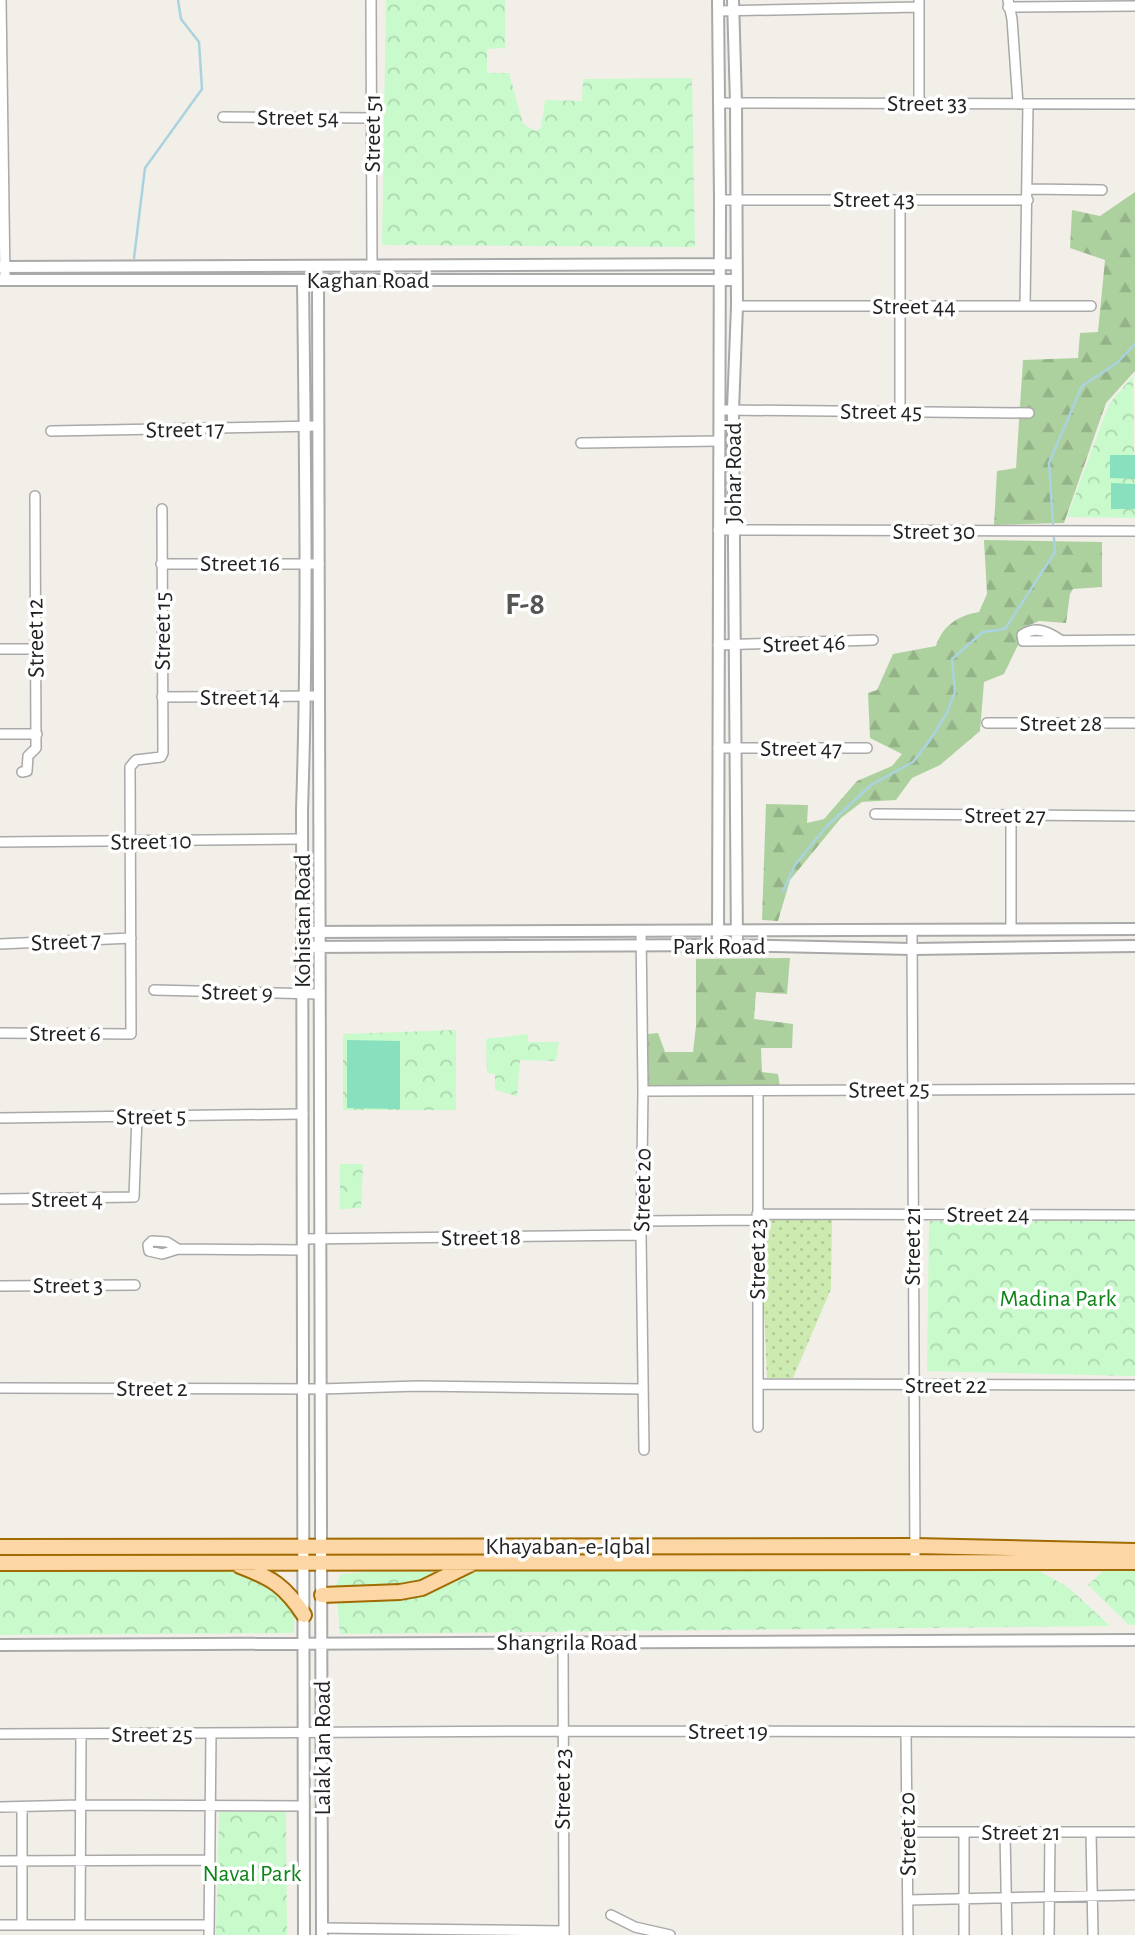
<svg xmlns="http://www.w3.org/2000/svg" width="1135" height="1935" font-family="'Alegreya Sans',sans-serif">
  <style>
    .grass { fill: url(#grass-dots) }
    .forest { fill: url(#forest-firs) }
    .park { fill: url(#park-crowns) }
    .pitch { fill: #88e0be }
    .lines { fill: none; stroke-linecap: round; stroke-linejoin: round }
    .stream { stroke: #aad3df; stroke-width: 2.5 }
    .minor-casing { stroke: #a9a9a9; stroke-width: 12 }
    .tertiary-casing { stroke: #a9a9a9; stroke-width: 14 }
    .primary-casing { stroke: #a06b00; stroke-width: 18 }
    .minor { stroke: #fff; stroke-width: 9 }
    .tertiary { stroke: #fff; stroke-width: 10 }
    .primary { stroke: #fcd6a4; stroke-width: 14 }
    .labels { text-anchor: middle; stroke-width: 7; stroke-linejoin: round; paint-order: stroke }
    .street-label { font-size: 24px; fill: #222; stroke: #fff }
    .park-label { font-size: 24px; fill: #0c8416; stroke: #fff }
    .district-label { font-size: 32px; font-weight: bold; fill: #555; stroke: #fff }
  </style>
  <defs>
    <pattern id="grass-dots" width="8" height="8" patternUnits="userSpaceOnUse" patternTransform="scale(1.75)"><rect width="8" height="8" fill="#cdebb0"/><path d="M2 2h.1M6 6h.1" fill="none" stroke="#b0c997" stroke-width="1.8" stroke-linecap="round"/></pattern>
    <pattern id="forest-firs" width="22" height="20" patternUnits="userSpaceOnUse" patternTransform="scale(1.75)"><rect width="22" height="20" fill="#add19e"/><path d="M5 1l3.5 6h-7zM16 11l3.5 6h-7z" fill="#95b388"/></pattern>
    <pattern id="park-crowns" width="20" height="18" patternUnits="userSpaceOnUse" patternTransform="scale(1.75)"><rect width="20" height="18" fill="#c8facc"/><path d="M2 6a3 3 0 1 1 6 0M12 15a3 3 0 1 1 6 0" fill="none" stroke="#acd6af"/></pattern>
  </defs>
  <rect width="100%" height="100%" fill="#f2efe9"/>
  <!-- grass -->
  <path class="grass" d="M760,1219l72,1 -1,69 -38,89h-26z"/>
  <!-- forest -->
  <path class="forest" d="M1135,192v179l-29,32 -42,120 -70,2 3,-54 19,-3 7,-108 55,-2 2,-25 18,-1 7,-72 -35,-12 2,-38 28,6z
    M984,540l118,2v45l-29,2 -3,5 -4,29 -27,-2 -16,7 -4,15 -15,31 -20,8 -4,49 -40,34 -28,13 -16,22 -34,2 -21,16 -51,62 -12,41 -16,-1 4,-116 42,1 -1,18 17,-4 33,-38 35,-15 10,-12 -32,-16 -2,-45 9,-3 16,-36 43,-8c6,-20 23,-31 43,-34l8,-18z
    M790,958l-3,36 -31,-2 -2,27 39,5 -1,24h-31l1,24 16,2 2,14 -133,-1 1,-53 10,-1 7,19h28l3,-26v-67z"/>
  <!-- park -->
  <path class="park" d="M386,0h119v48l-18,1v24h22l14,51 13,7 5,-3 4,-28 37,1 1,-22 109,-1 3,169 -313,-2z
    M1133,376l2,142 -68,-1 42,-113z
    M456,1030v80h-113v-76z
    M528,1034v8h31l-3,19 -36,-1 -3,36 -22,-6v-16l-8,-1 -1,-34z
    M340,1164h23l-2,44 -21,1z
    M929,1221h206v155l-208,-5z
    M1135,1568v57h-6l-41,-40 17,-16z
    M1036,1569l33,19 41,38 -770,8 -4,-49 5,-11 24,-2z
    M236,1571c20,7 45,15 56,35 4,7 2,19 2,27l-294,2v-63z
    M219,1812h67l1,123h-71z"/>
  <!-- pitch -->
  <path class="pitch" d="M1110,455h25v24l-25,-1z
    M1111,483l24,1v25h-24z
    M347,1040l53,1v68l-53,-1z"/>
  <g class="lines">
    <!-- stream -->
    <path class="stream" d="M134,258l11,-90 57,-79 -3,-47 -18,-23 -3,-19
      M1053,524l-4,-61 33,-77 35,-23 18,-19
      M783,891l12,-26 31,-38 45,-42 42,-23 17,-22 17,-27 8,-21 -3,-33 31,-27 22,-3 50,-77 -1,-14"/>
    <defs>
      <path id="minor" d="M1,0l4,280
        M371,0l1,266
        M1008,0l4,19 6,85
        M1008,7l127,-1
        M718,11l201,-4
        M719,103l416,1
        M919,103v-103
        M223,117l149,1
        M1028,189l74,1
        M720,200h308
        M737,306h354
        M1025,306l3,-202
        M726,410l303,3
        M900,412v-213
        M51,431l267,-5
        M581,443l137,-2
        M718,530l417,1
        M161,564h158
        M1062,641c-13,-9 -26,-16 -40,-6l1,6 112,-1
        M718,645l155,-5
        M0,649h35
        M162,697l156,-1
        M987,723h148
        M0,734h37
        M718,748h149
        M22,772l5,-1 1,-15 8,-8 -1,-252
        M875,814l260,2
        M0,842l302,-3
        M1011,929v-114
        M912,930l3,632
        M641,931l2,160 -2,144 3,215
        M0,944l131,-6
        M154,990l166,4
        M0,1033l131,1 -1,-267 6,-7 25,-3 2,-4 -1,-244
        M643,1091l492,-2
        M0,1118l303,-4
        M0,1199l134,-2 3,-81
        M757,1214l378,1
        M641,1221l116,-1
        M303,1239l338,-4
        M178,1249l-11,-7 -15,-1 -4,4 1,6 13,3 16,-5 124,1
        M0,1286l135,-1
        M758,1384l377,1
        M0,1388l321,1 97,-3 225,3
        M758,1427v-336
        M563,1642l1,293
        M906,1732l2,203
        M0,1734l562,-3 573,1
        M0,1807l80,-2 224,1
        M908,1832h227
        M1005,1832l2,103
        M1091,1832l2,103
        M0,1861l210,-1
        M908,1900l227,-5
        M611,1915l24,12 35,8
        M0,1925h209
        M22,1925v-118
        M80,1925l1,-191
        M322,1928l242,3
        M209,1935l2,-202
        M964,1935v-103
        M1049,1935l1,-103"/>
      <path id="tertiary" d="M718,0l2,200 -2,746
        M733,0l3,103 1,203 -4,104 4,536
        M0,267l736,-3
        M0,280h736
        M303,280c2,176 5,353 -1,530l2,1125
        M318,280l4,1655
        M302,932l833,-3
        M302,947l427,-2 183,4 223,-3
        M0,1645l1135,-5"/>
      <path id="primary" d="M0,1547l914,-1 221,5
        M0,1563l1135,-1
        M240,1566c32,12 45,20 64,49
        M322,1595l78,-3 22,-4 49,-24"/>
    </defs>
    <!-- minor casing -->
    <use href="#minor" class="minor-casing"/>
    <!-- tertiary casing -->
    <use href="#tertiary" class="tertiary-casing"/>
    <!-- primary casing -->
    <use href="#primary" class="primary-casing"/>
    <!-- minor -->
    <use href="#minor" class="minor"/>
    <!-- tertiary -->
    <use href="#tertiary" class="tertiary"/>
    <!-- primary -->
    <use href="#primary" class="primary"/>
  </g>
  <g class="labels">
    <!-- street labels -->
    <g class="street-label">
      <text x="927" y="111">Street 33</text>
      <text x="298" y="125">Street 54</text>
      <text transform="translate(372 133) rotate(-90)" y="8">Street 51</text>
      <text x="874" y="207">Street 43</text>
      <text x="368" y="288">Kaghan Road</text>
      <text x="914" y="314">Street 44</text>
      <text x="881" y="419">Street 45</text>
      <text transform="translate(185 429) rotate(-1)" y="8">Street 17</text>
      <text transform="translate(733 473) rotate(-90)" y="8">Johar Road</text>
      <text x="934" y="539">Street 30</text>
      <text x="240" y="571">Street 16</text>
      <text transform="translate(162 631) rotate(-90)" y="8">Street 15</text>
      <text transform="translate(35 638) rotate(-91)" y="8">Street 12</text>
      <text transform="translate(804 643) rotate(-2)" y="8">Street 46</text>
      <text x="240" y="705">Street 14</text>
      <text x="1061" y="731">Street 28</text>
      <text x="801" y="756">Street 47</text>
      <text x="1005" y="823">Street 27</text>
      <text transform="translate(151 841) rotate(-1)" y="8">Street 10</text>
      <text transform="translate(302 921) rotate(-90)" y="8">Kohistan Road</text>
      <text transform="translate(66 941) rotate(-3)" y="8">Street 7</text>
      <text x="719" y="954">Park Road</text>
      <text transform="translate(237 992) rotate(1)" y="8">Street 9</text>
      <text x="65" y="1041">Street 6</text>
      <text transform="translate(889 1089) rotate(-1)" y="8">Street 25</text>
      <text transform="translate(151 1116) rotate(-1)" y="8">Street 5</text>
      <text transform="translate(642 1190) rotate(-89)" y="8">Street 20</text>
      <text x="67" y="1207">Street 4</text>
      <text x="988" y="1222">Street 24</text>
      <text transform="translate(481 1237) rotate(-1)" y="8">Street 18</text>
      <text transform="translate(912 1246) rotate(-90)" y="8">Street 21</text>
      <text transform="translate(757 1259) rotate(-90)" y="8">Street 23</text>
      <text x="68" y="1293">Street 3</text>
      <text x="946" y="1393">Street 22</text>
      <text x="152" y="1396">Street 2</text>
      <text x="568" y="1554">Khayaban-e-Iqbal</text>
      <text x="567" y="1650">Shangrila Road</text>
      <text x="728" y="1739">Street 19</text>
      <text x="152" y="1742">Street 25</text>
      <text transform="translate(322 1748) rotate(-90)" y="8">Lalak Jan Road</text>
      <text transform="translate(562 1789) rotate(-90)" y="8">Street 23</text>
      <text x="1021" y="1840">Street 21</text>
      <text transform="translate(907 1834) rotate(-91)" y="8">Street 20</text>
    </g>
    <!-- park labels -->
    <g class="park-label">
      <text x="1058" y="1306">Madina Park</text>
      <text x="252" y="1881">Naval Park</text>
    </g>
    <!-- district labels -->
    <g class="district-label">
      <text x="525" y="614">F-8</text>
    </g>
  </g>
</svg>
